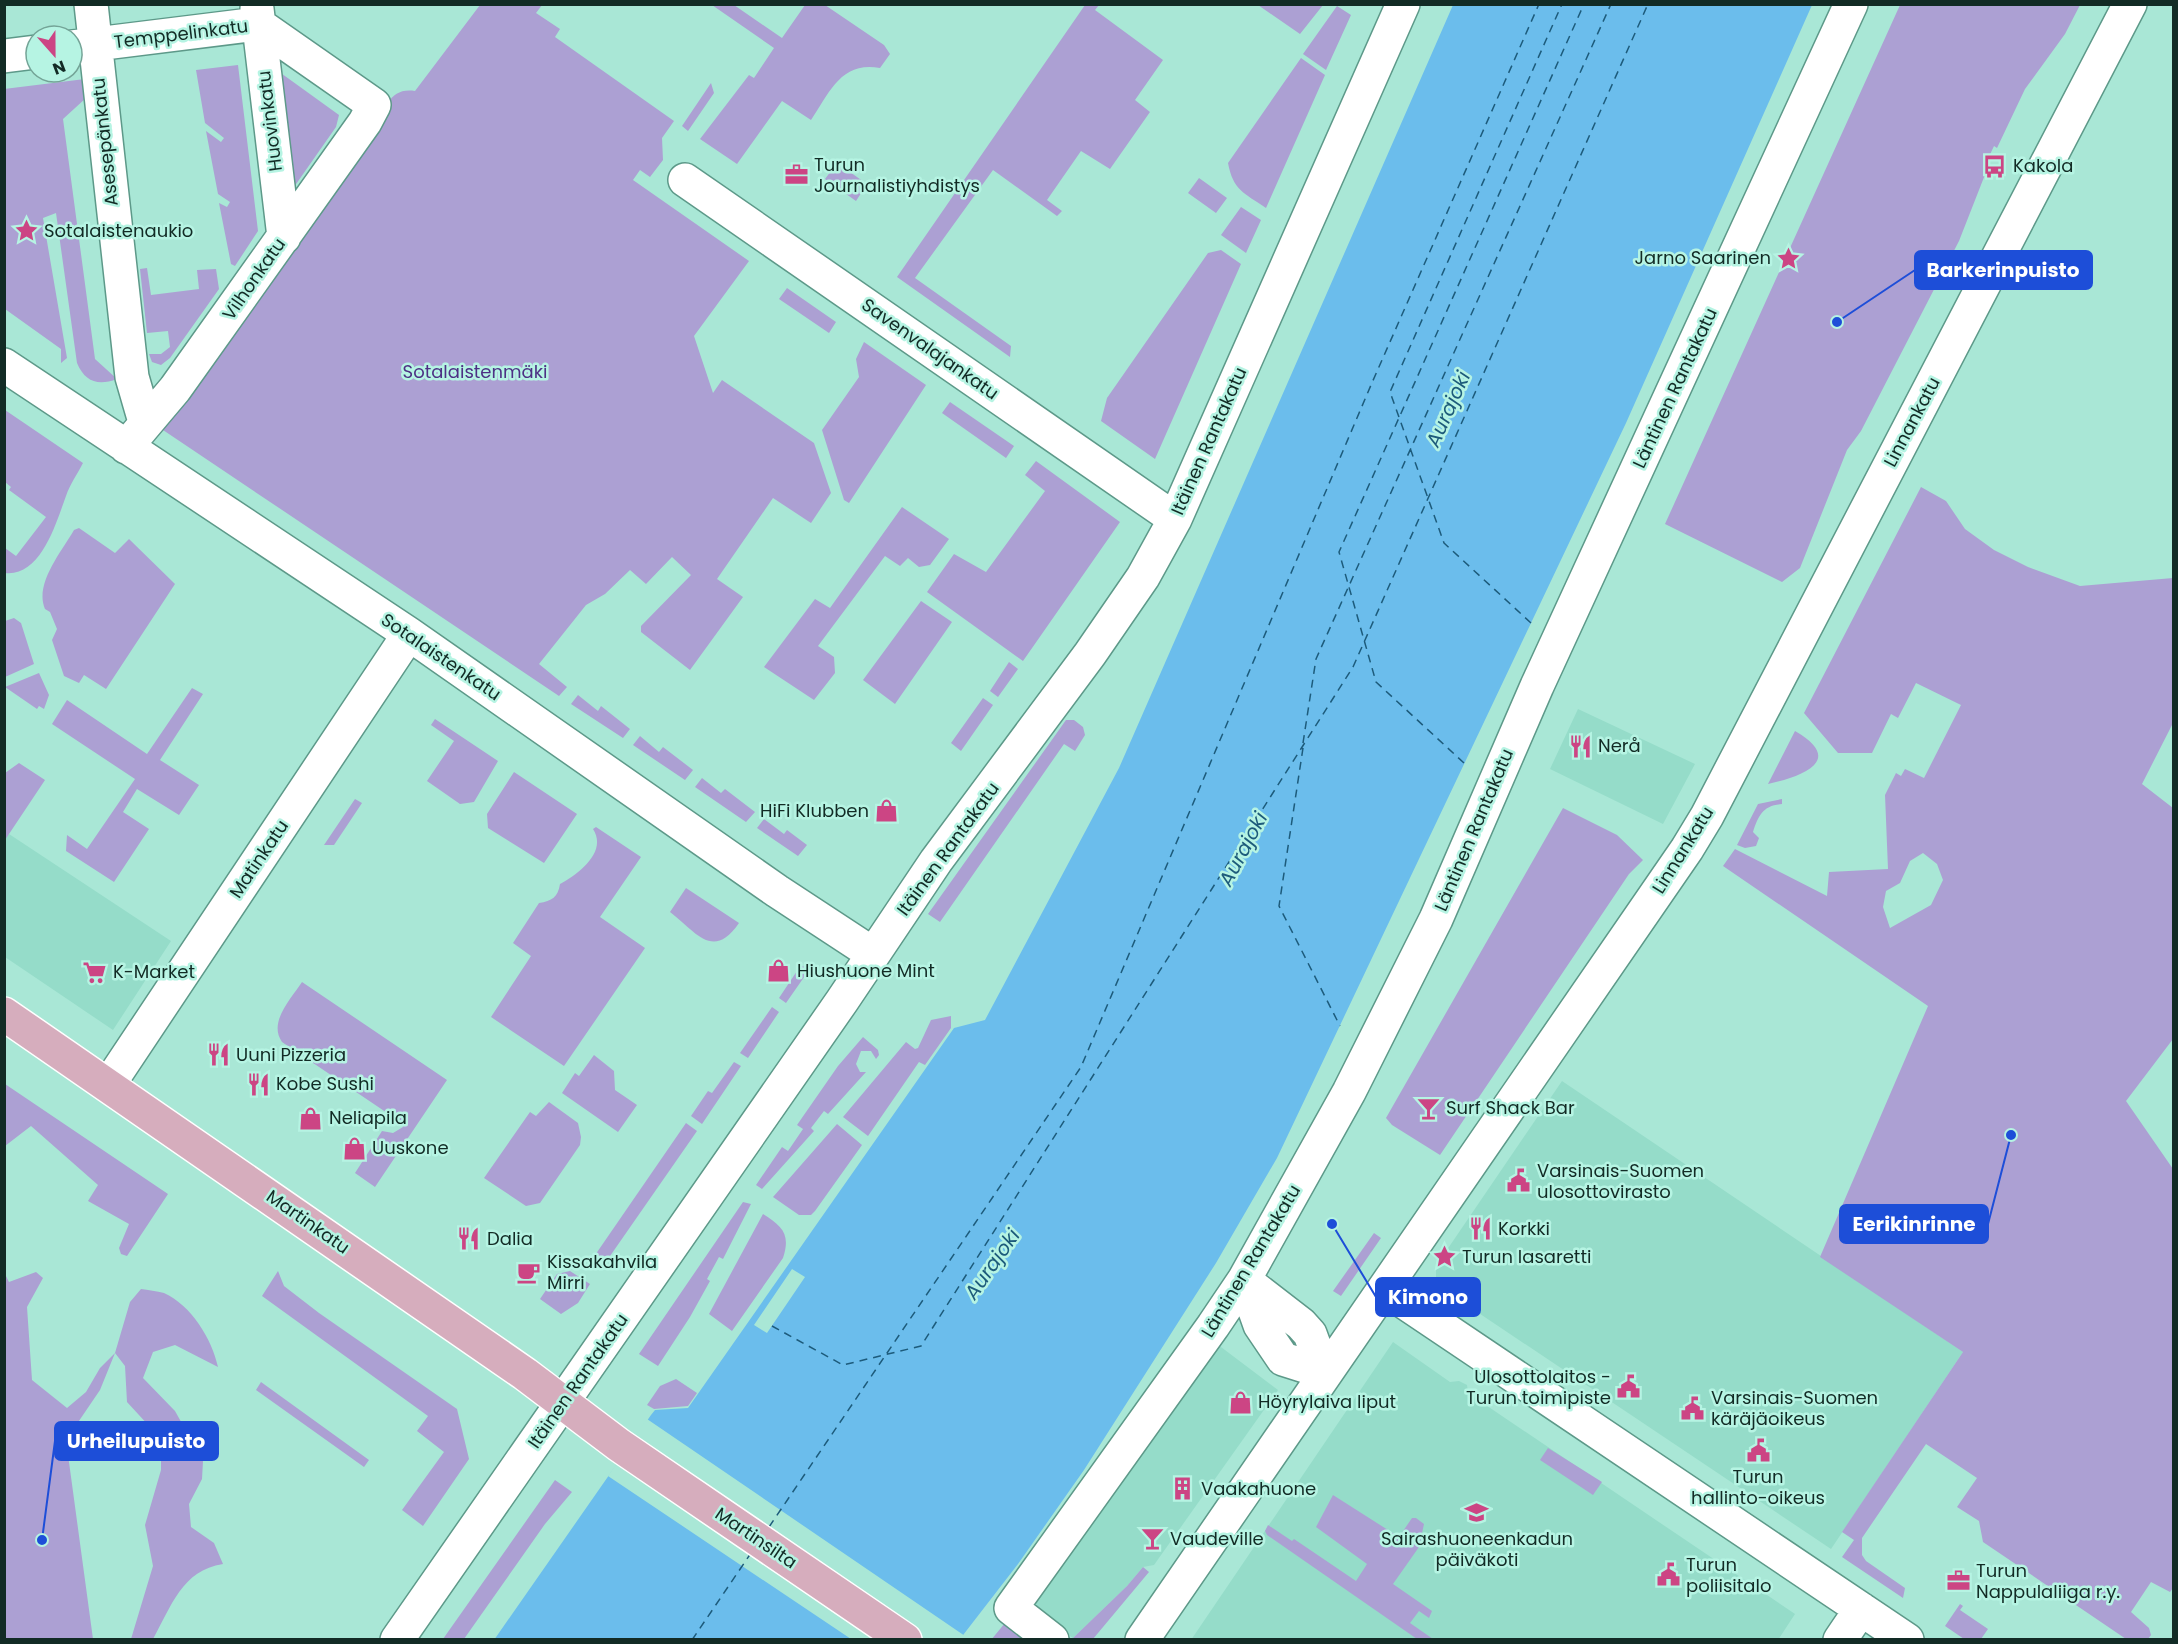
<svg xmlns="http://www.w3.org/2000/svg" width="2178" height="1644" font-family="Poppins,sans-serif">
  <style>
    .built { fill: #95dcc9 }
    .green { fill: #aca0d3; fill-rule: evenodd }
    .water { fill: #6bbdec }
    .pier { fill: #a9e7d6 }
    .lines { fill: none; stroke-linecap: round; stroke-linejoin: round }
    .ferry { stroke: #1d5b7b; stroke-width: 1.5; stroke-dasharray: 8 6; stroke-linecap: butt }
    .minor-casing { stroke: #5d9989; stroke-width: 36 }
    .major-casing { stroke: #fff; stroke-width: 36 }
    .minor { stroke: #fff; stroke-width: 33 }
    .major { stroke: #d6adbd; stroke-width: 33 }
    .labels { text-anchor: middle; stroke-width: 5; stroke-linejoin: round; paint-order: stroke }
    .street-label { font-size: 18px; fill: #122b25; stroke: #b6f4e3 }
    .poi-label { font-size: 18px; fill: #122b25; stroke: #b6f4e3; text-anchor: start }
    .park-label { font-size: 18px; fill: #4d3084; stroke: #b6f4e3 }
    .water-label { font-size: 20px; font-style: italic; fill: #1d5b7b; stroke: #b6f4e3 }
    .leader { fill: none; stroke: #1d4ed8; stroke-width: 2 }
    .callout-dot { fill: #1d4ed8; stroke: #b6f4e3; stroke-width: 2 }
    .callout { fill: #1d4ed8; stroke: #1d4ed8; stroke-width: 2 }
    .callout-label { font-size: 20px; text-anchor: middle; font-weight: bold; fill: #fff }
  </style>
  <rect width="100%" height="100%" fill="#a9e7d6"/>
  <!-- built -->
  <path class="built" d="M1578,709l117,55 -32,60 -113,-55z
    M9,834l162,107 -58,89 -108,-73 -1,-117z
    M1562,1081l401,271 -132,197 -391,-262 -4,-5v-16z
    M1393,1342l57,40 9,-1 8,4 1,8 327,221 -17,26h-587z
    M1217,1344l61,46 -124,175 -11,2 -16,19 -54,52 -49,-31z"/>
  <!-- green -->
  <path class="green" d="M480,5h62l-6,8 24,16 -5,8 119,84 -12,17 1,22 -13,17 -10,-7 -7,10 116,81 -55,75 19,57 9,-13 92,63 17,50 -20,30 -38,-25 -56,81 26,18 -53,73 -49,-38v-6l50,-51 -19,-18 -26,27 -16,-14 -25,24 -19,11 -47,59 28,23 -8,9 -396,-266 213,-302c9,-20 14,-41 39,-37z
    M712,5h22l48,33 23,-33h20l59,40 6,9 -10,14c-39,-7 -50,24 -69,52l-29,-19 -45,63 -37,-25 49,-64 5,3 20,-30z
    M1085,5h14l-4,5 68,50 -28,40 15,12 -40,57 -29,-18 -34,49 15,11 -5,5 -64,-46 -78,108 96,68 -1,11 -113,-80z
    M1258,5v-1l65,1 -23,29z
    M1900,5h180l-15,29 -40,55 -28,59 -3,-2 -9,19 3,2 -29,74 -98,190 -14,19 -47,118 -18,14 -117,-58z
    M1337,6l14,9 -25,55 -23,-16z
    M1301,58l24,17 -59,133c-22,-15 -33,-18 -38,-45z
    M238,65l20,166 -23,35 -4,-2 -12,-61 8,4 3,-5 -12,-8 -12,-63 15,11 3,-4 -19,-15 -9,-53z
    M278,71l61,44 -3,12 -42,60z
    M85,79l1,19 -23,21 32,240 22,20c-19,7 -32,3 -40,-16l-21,-150 -13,5 24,140 -6,5v-14l-56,-40 -1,-220z
    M711,83l3,10 -26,38 -6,-5z
    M837,163l30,21 -11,17 -31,-22z
    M1199,178l28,20 -11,15 -28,-20z
    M1241,207l20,13 -15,33 -25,-18z
    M1221,250l20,14 -86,195 -54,-38 6,-23 101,-145z
    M147,268l4,27 48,-6 -2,-19 19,-1 3,20 -49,69 -9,7 -9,-3 -3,-8h12l9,-7 -2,-16 -21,2 -7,-64z
    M787,288l49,34 -7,11 -50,-34z
    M864,342l62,43 -77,118 -5,-3 -22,-70 37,-53 -3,-18z
    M950,402l64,44 -8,12 -64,-45z
    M5,410l78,53c-5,10 -13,21 -17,33 -10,27 -25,81 -61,77v-25l11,8 30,-39 -37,-27 2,-3 -6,-5z
    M1036,461l84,61 -97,139 -96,-69 27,-38 32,18 59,-81 -20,-16z
    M1921,487l25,14 19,28 29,21 34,17 52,19 93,-8v145l-31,61 31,24v231l-47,62 47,68v419l-3,4 -19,-10 -20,30 18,16 2,7 -3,4h-22l-143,-97 -4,-21 -22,-14 20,-29 -51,-34 -64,94v17l4,6 39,27 -2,10 -61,-41 12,-17 -12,-8 121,-180 -143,-95 108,-251 -205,-140 12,-17 92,47 2,-24 59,-3 -3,-74 11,-22 5,3 4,-7 19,9 37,-73 -45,-22 -18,35 -7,-4 -19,39h-34l-34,-40zM1923,853l14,11 6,16 -12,25 -41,23 -7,-21 3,-16 14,-8 10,-22z
    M902,507l47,32 -19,26 -11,2 -11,-9 -8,8 -15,-10 -67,90 16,11 1,16 -21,27 -50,-33 51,-68 15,9z
    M79,528l36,25 14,-14 46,45 -69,105 -22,-14 -5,8 -15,-7 -12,-36 5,-11 -7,-17 -5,-3c-11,-25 17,-58 29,-79z
    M921,601l31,21 -57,82 -32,-24z
    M14,618l7,5 13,41 -29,13v-56z
    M1009,662l9,7 -20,28 -8,-6z
    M39,673l10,22 -5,14 -5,-3 -2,3 -32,-22z
    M192,688l11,6 -43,66 39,25 -20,30 -42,-26 -14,23 26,17 -35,53 -48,-31 1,-16 20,14 48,-70 -83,-55 15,-24 80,54z
    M578,695l20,16 3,-5 29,23 -7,9 -52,-34z
    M983,698l10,7 -32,46 -10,-8z
    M435,719l63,42 -24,41 -14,2 -33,-23 27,-40 -23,-16z
    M1066,720h8l9,7 2,8 -10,16 -11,-7 -124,178 -12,-8z
    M1795,731c52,30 5,46 -27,53z
    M640,736l19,16 4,-5 30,23 -8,10 -52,-35z
    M19,763l26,17 -40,60v-67z
    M514,772l63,42 -33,49 -56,-35 -1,-14z
    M702,778l19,15 4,-4 30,23 -9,10 -51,-35z
    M355,799l7,4 -28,42h-10z
    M1782,799v5c-19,1 -24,12 -29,28l6,6 -3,8 -11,2 -8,-3 21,-41z
    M1563,808l54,27 26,25 -14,14 -189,281 -48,-30 -6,-7z
    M764,819l20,15 3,-4 20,15 -9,11 -41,-28z
    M596,827l45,30 -41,60 45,31 -81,118 -73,-49 40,-61 -18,-13 26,-40c13,-2 19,-6 21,-19 18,-10 48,-32 33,-55z
    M686,888l53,35c-26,38 -43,9 -69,-11z
    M801,965l8,5 -23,33 -7,-5z
    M302,982l145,98 -72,107 -20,-14 27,-42 11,2 10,-6 -1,-4 -120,-81c-14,-20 9,-43 20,-60z
    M772,1007l7,5 -31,46 -8,-5z
    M951,1016v12l-26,37 -6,-3 -51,74 -25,-19 63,-75 9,7 3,-1 13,-28z
    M863,1037l15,13 1,5 -3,4 -5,-8h-10l-5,13 4,8h6l-38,42 -4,-3 -13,17 3,3 -52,58 -6,-4 26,-38 6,4 15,-22 -6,-4 41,-59z
    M594,1055l20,16 1,19 22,15 -19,27 -56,-39 13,-20 4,3z
    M734,1062l7,4 -39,58 -11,-8 17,-25 4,2z
    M5,1084l163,110 -41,62 -6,-2 -2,-6 10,-24 -41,-23 10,-16 -67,-59 -26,20z
    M549,1102l29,21 3,14 -1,8 -40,58 -14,3 -42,-28 46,-66 6,4z
    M686,1123l11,8 -96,138 -10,-8z
    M837,1124l25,21 -47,66 -4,4h-12l-26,-18z
    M743,1202l8,2 -28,55 -4,-2 -12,22 3,2 -20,36 -32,49 -19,-12z
    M763,1214c19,12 28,20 20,44l-51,73 -23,-17z
    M1374,1233l7,5 -40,58 -8,-5z
    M278,1271l6,15 35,27 138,96 12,50 -46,67 -21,-16 42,-58 -27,-21 11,-15 -166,-120z
    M570,1271l20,13 -12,19 -17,11 -21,-15 17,-25z
    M4,1272l5,10 27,-10 7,6 -16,29 5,73 35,28 19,-16 14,-24 15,-15 15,-51 11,-13c7,1 16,2 23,4 27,12 48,46 54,74l-43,-22 -22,7 -10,26 32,33 28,50 -1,18 -13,25 2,23 23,16 9,21c-41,6 -52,43 -70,75h-22l22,-73 -8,-41 16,-55v-21l-11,-22 -23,-25 -2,-36 -10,-13 -15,37 -34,50 27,199h-88z
    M676,1379l21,14 -9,13 -34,3 -7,-4 13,-19z
    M261,1382l108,78 -5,7 -108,-77z
    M1548,1448l54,34 -9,13 -53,-35z
    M555,1480l17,12 -27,32 -81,115h-21z
    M1333,1495l66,42 13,-19h4l8,6 -5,23 -26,37 39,27 -3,7 -10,-7 -9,12 23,16h-16l-150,-104 -2,-4 3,-6 24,16 2,-2 62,42 11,-17 -51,-37z
    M1143,1567l6,5 -56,67 -20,-1 54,-52z
    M1960,1604l3,2 -3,4 28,19 -7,10h-17l-19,-13z
    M1005,1623l23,17h-37z"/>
  <!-- water -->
  <path class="water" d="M1453,5h359l-186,418 -349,735 -61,105 -132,207 -66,94 -58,75 -466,1 157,-225 4,-5 33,-2 266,-380 31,-8 134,-252z"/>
  <!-- pier -->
  <path class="pier" d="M792,1269l13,8 -38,56 -13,-8z
    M647,1419l318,217v2l-114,1 -243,-163z"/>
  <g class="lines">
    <!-- ferry -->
    <path class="ferry" d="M1531,623l-87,-80 -54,-151 172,-388
      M1303,743l13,-84 295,-655
      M1303,748l-24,158 61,120
      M1464,763l-88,-81 -37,-130 245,-548
      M772,1326l71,39 78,-19 432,-679 295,-663
      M769,1527l312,-460 290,-682 168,-381
      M692,1640l59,-87"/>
    <defs>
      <path id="minor" d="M91,4l41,373 13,45
        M257,9l27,228
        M72,47l186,-23 116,81 -9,17 -190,267 -49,58
        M4,56l32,-4
        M685,180l490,339
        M4,365l405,269 368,257 96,63
        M109,1084l300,-450
        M1244,1280l16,45 23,34 41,13
        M1244,1280l57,44 9,10 14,38
        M1385,1289l522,351
        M397,1640l445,-639 94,-140 154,-207 53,-77 32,-58 228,-515
        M1052,1640l-41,-32 202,-282 31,-46 105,-188 87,-173 101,-233 314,-682
        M1142,1640l545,-791 20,-33 423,-812
        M1840,1640l21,-31"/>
      <path id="major" d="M4,1014l521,360 94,71 286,195"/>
    </defs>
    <!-- minor casing -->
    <use href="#minor" class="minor-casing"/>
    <!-- major casing -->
    <use href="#major" class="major-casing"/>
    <!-- minor -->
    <use href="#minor" class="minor"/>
    <!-- major -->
    <use href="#major" class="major"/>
  </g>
  <!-- icons -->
  <defs>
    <symbol id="bus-bare" viewBox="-9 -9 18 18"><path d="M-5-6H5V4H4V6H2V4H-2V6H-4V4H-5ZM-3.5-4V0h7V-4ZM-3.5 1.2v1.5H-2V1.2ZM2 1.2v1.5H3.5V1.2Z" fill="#cc4584" stroke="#b6f4e3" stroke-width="2.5" paint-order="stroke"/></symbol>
    <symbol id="office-bare" viewBox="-9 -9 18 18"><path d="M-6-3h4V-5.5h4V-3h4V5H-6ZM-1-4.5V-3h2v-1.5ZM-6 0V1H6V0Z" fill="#cc4584" stroke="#b6f4e3" stroke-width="2.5" paint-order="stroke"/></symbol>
    <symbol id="sight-bare" viewBox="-9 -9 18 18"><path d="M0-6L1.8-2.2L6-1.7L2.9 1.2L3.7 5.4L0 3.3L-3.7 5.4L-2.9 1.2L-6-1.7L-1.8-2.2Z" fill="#cc4584" stroke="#b6f4e3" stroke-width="2.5" paint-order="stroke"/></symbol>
    <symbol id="restaurant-bare" viewBox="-9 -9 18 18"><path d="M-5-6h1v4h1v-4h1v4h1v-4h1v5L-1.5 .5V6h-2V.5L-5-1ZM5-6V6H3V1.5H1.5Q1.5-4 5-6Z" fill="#cc4584" stroke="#b6f4e3" stroke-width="2.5" paint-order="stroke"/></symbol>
    <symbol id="shop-bare" viewBox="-9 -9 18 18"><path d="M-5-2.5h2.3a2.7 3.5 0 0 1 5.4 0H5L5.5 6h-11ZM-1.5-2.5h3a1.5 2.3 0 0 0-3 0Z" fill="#cc4584" stroke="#b6f4e3" stroke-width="2.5" paint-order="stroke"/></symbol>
    <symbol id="supermarket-bare" viewBox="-9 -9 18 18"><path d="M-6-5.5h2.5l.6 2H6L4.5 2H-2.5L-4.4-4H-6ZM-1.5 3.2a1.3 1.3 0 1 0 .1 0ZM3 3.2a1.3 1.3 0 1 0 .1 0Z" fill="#cc4584" stroke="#b6f4e3" stroke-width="2.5" paint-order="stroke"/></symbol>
    <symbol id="bar-bare" viewBox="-9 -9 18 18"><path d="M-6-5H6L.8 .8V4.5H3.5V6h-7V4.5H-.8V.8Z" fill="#cc4584" stroke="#b6f4e3" stroke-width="2.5" paint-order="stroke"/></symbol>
    <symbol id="civic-bare" viewBox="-9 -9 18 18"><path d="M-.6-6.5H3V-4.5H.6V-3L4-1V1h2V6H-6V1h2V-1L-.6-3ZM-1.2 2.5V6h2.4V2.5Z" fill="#cc4584" stroke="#b6f4e3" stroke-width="2.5" paint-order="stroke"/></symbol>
    <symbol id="cafe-bare" viewBox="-9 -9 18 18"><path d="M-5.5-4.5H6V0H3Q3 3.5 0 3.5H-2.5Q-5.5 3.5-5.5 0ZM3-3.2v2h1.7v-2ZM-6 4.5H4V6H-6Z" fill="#cc4584" stroke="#b6f4e3" stroke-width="2.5" paint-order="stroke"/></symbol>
    <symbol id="building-bare" viewBox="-9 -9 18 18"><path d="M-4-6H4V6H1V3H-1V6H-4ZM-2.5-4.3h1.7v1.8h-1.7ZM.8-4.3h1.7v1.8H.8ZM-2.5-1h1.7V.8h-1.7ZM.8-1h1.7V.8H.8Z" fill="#cc4584" stroke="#b6f4e3" stroke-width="2.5" paint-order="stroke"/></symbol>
    <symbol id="school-bare" viewBox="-9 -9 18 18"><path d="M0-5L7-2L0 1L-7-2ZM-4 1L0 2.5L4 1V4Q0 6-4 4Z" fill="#cc4584" stroke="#b6f4e3" stroke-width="2.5" paint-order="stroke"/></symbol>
  </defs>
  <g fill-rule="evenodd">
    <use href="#bus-bare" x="1978" y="150" width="33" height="33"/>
    <use href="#office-bare" x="780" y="158" width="33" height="33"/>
    <use href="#sight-bare" x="10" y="214" width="33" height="33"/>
    <use href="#sight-bare" x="1772" y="242" width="33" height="33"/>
    <use href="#restaurant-bare" x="1564" y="730" width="33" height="33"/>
    <use href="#shop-bare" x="870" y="794" width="33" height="33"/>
    <use href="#shop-bare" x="762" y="954" width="33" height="33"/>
    <use href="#supermarket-bare" x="78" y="956" width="33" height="33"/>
    <use href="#restaurant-bare" x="202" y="1038" width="33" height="33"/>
    <use href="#restaurant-bare" x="242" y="1068" width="33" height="33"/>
    <use href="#bar-bare" x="1412" y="1092" width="33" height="33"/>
    <use href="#shop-bare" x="294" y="1102" width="33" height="33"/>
    <use href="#shop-bare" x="338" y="1132" width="33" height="33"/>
    <use href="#civic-bare" x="1502" y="1164" width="33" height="33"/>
    <use href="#restaurant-bare" x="1464" y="1212" width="33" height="33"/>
    <use href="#restaurant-bare" x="452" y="1222" width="33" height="33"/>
    <use href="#sight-bare" x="1428" y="1240" width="33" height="33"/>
    <use href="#cafe-bare" x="512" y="1256" width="33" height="33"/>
    <use href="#civic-bare" x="1612" y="1370" width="33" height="33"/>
    <use href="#shop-bare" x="1224" y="1386" width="33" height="33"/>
    <use href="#civic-bare" x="1676" y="1392" width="33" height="33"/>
    <use href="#civic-bare" x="1742" y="1434" width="33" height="33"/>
    <use href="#building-bare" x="1166" y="1472" width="33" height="33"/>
    <use href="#school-bare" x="1460" y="1496" width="33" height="33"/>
    <use href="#bar-bare" x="1136" y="1522" width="33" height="33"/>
    <use href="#civic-bare" x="1652" y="1558" width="33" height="33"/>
    <use href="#office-bare" x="1942" y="1564" width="33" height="33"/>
  </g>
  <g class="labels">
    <!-- street labels -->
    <g class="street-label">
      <text transform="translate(181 34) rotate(-7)" y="6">Temppelinkatu</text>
      <text transform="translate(270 121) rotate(-97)" y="6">Huovinkatu</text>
      <text transform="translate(105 142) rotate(-96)" y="6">Asesepänkatu</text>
      <text transform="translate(254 279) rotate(-55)" y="6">Vilhonkatu</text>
      <text transform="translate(930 349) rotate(35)" y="6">Savenvalajankatu</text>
      <text transform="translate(1675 388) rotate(-65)" y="6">Läntinen Rantakatu</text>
      <text transform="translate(1912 422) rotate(-62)" y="6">Linnankatu</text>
      <text transform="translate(1209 441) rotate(-66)" y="6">Itäinen Rantakatu</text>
      <text transform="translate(441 657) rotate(34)" y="6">Sotalaistenkatu</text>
      <text transform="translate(1474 830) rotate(-67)" y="6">Läntinen Rantakatu</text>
      <text transform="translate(948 849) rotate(-54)" y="6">Itäinen Rantakatu</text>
      <text transform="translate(1683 850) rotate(-58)" y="6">Linnankatu</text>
      <text transform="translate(259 859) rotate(-56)" y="6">Matinkatu</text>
      <text transform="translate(308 1222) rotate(35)" y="6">Martinkatu</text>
      <text transform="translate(1251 1261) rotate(-59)" y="6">Läntinen Rantakatu</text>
      <text transform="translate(578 1381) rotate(-55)" y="6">Itäinen Rantakatu</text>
      <text transform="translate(756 1538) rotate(34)" y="6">Martinsilta</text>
    </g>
    <!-- poi labels -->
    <g class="poi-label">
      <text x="814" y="171">Turun<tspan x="814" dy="21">Journalistiyhdistys</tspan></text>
      <text x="2013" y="172">Kakola</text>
      <text x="44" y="237">Sotalaistenaukio</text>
      <text x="1771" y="264" text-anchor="end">Jarno Saarinen</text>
      <text x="1598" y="752">Nerå</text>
      <text x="869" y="817" text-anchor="end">HiFi Klubben</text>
      <text x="797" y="977">Hiushuone Mint</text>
      <text x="113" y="978">K-Market</text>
      <text x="236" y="1061">Uuni Pizzeria</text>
      <text x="276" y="1090">Kobe Sushi</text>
      <text x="1446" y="1114">Surf Shack Bar</text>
      <text x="329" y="1124">Neliapila</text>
      <text x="372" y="1154">Uuskone</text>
      <text x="1537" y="1177">Varsinais-Suomen<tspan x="1537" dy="21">ulosottovirasto</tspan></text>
      <text x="1498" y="1235">Korkki</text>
      <text x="487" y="1245">Dalia</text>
      <text x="1462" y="1263">Turun lasaretti</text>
      <text x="547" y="1268">Kissakahvila<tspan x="547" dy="21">Mirri</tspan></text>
      <text x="1611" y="1383" text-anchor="end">Ulosottolaitos -<tspan x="1611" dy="21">Turun toimipiste</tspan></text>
      <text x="1711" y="1404">Varsinais-Suomen<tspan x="1711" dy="21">käräjäoikeus</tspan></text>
      <text x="1258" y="1408">Höyrylaiva liput</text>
      <text x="1758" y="1483" text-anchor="middle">Turun<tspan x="1758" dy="21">hallinto-oikeus</tspan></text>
      <text x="1201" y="1495">Vaakahuone</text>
      <text x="1170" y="1545">Vaudeville</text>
      <text x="1477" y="1545" text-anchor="middle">Sairashuoneenkadun<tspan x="1477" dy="21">päiväkoti</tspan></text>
      <text x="1686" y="1571">Turun<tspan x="1686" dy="21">poliisitalo</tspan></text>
      <text x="1976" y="1577">Turun<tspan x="1976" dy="21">Nappulaliiga r.y.</tspan></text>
    </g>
    <!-- park labels -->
    <g class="park-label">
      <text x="475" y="378">Sotalaistenmäki</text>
    </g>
    <!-- water labels -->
    <g class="water-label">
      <text transform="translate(1448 409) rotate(-66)" y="7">Aurajoki</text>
      <text transform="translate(1243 849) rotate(-62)" y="7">Aurajoki</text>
      <text transform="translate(992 1264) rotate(-55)" y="7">Aurajoki</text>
    </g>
  </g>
  <!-- callouts -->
  <path class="leader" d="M1837 322L1915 270M2011 1135L1988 1224M1332 1224L1376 1297M42 1540L55 1441"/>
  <g class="callout-dot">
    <circle cx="1837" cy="322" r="6"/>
    <circle cx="2011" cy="1135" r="6"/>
    <circle cx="1332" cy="1224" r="6"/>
    <circle cx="42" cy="1540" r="6"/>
  </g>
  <g class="callout">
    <rect x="1915" y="251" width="177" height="38" rx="6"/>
    <rect x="1840" y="1205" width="148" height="38" rx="6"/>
    <rect x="1376" y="1278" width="104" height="38" rx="6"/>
    <rect x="55" y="1422" width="163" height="38" rx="6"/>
  </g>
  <g class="callout-label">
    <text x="2003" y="277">Barkerinpuisto</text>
    <text x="1914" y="1231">Eerikinrinne</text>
    <text x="1428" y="1304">Kimono</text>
    <text x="136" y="1448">Urheilupuisto</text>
  </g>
  <!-- border -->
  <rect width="2178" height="1644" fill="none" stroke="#122b25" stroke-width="12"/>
  <!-- north arrow -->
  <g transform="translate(54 54) rotate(159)"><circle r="28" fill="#b6f4e3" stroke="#74a497" stroke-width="1.5"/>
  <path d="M0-4.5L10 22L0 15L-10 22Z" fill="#cc4584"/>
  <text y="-9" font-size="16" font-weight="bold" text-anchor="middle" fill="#122b25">N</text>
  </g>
</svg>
